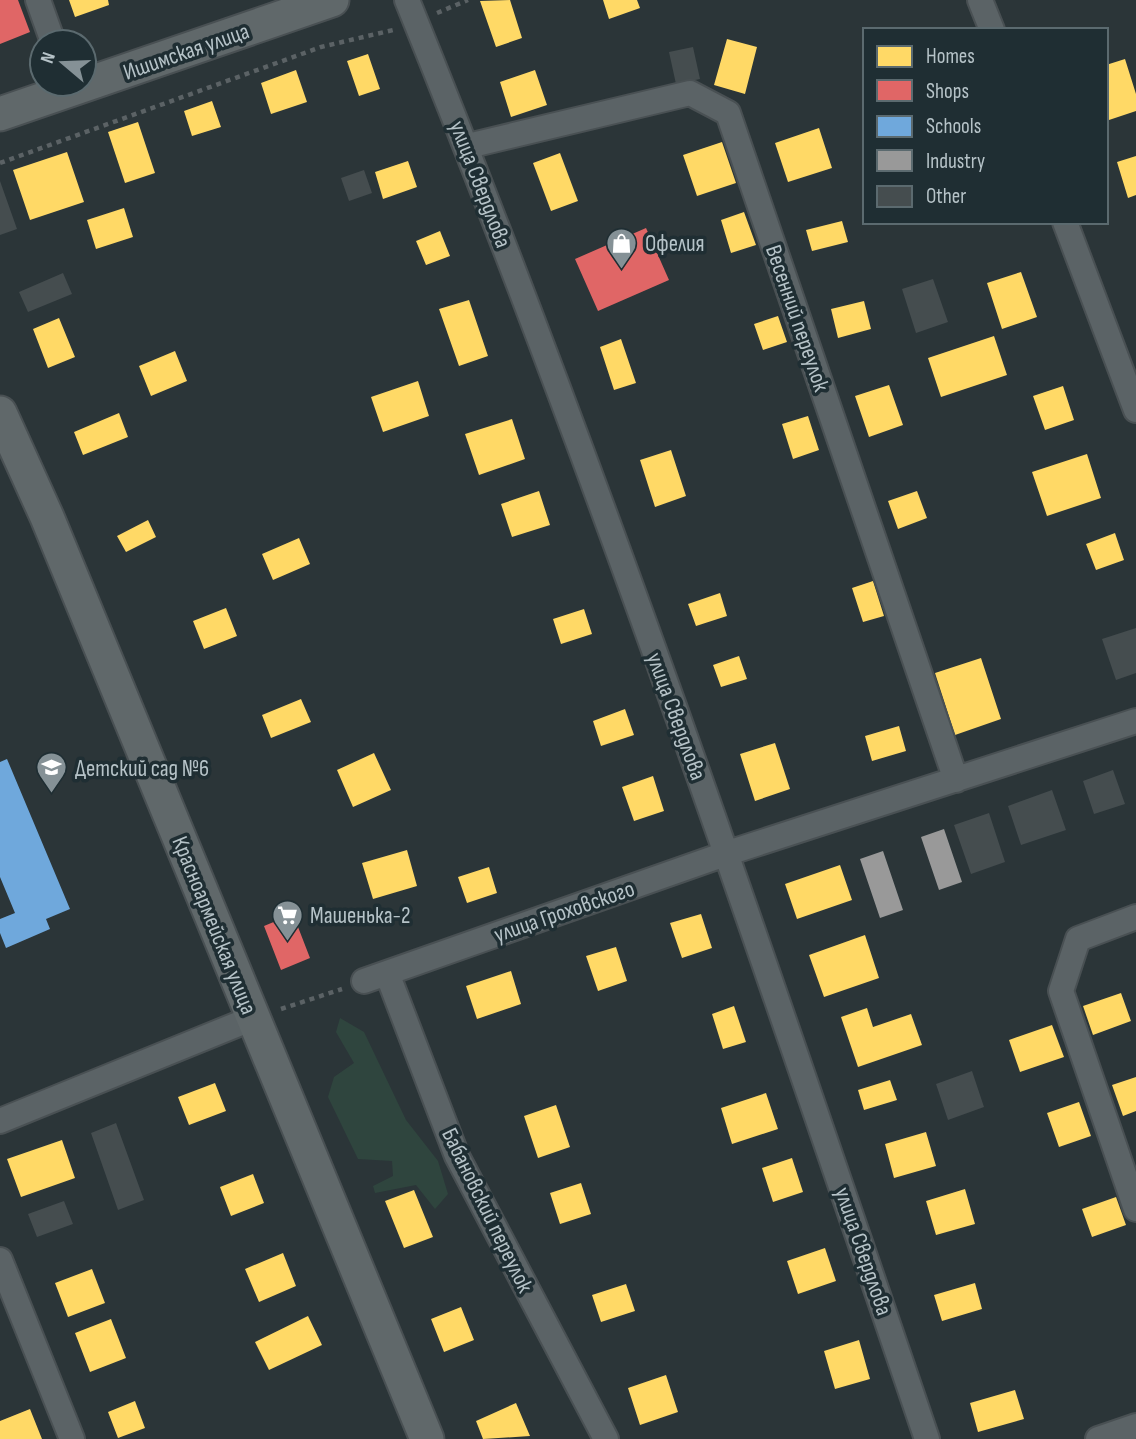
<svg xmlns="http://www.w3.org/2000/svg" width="1136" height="1439" font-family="'Sofia Sans Condensed',sans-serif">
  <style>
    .green { fill: #2f453e }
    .homes { fill: #ffd966 }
    .shops { fill: #e06666 }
    .schools { fill: #6fa8dc }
    .industry { fill: #999 }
    .building { fill: #454d4f }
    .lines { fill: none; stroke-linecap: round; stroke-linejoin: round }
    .minor-casing { stroke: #495053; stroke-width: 28 }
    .secondary-casing { stroke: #495053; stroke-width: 37 }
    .path { stroke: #5b6265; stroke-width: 4.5; stroke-dasharray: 5 5; stroke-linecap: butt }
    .minor { stroke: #5b6366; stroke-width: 24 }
    .secondary { stroke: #60686a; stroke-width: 33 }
    .labels { text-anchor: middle; stroke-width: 7; stroke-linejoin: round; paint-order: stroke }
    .street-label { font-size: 23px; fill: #b6c3c8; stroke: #1f2e33 }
    .poi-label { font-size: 23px; fill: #b6c3c8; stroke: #1f2e33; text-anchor: start }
  </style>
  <rect width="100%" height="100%" fill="#2b3538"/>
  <!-- green -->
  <path class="green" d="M340,1018l24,14 42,88 32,41 10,33 -13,15 -19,-24 -41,8 -2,-7 20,-10 -1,-15 -34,-2 -30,-62 6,-20 20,-14 -18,-31z"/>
  <!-- homes -->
  <path class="homes" d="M69,0h39l1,5 -34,12z
    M510,0l12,38 -26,9 -16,-46z
    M603,0h34l3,8 -31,11z
    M727,39l30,8 -12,47 -31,-9z
    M368,54l12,35 -21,7 -12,-35z
    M1125,59l11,35v17l-30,10v-56z
    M296,70l11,32 -36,12 -10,-31z
    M535,70l12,35 -36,12 -11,-35z
    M212,101l9,26 -29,9 -8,-25z
    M138,122l17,51 -30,10 -17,-51z
    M819,128l13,40 -44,14 -13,-39z
    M722,142l14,41 -39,13 -14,-41z
    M67,152l17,50 -54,18 -17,-50z
    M560,153l18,48 -27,10 -18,-48z
    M1136,156v39l-8,3 -11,-36z
    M408,161l9,26 -34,12 -8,-27z
    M124,208l9,29 -37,12 -9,-29z
    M744,212l12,33 -25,8 -10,-33z
    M842,221l6,21 -36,9 -6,-21z
    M440,231l10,25 -24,9 -10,-24z
    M1021,272l16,45 -35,12 -15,-46z
    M469,300l19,56 -29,10 -20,-57z
    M864,301l7,28 -33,9 -7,-29z
    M778,316l9,26 -24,8 -9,-26z
    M59,318l16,39 -27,11 -15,-39z
    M994,336l13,39 -66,22 -13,-39z
    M621,339l15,44 -22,7 -14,-43z
    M175,351l12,30 -36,15 -12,-30z
    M418,381l11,35 -46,16 -12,-35z
    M889,385l14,40 -34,12 -14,-41z
    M1063,386l11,34 -29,10 -12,-34z
    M119,413l9,24 -45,18 -9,-23z
    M808,416l11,34 -26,9 -11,-35z
    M512,419l13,40 -46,16 -14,-41z
    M671,450l15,46 -31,11 -15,-47z
    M1087,454l14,44 -54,18 -15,-44z
    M539,491l11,34 -38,12 -11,-33z
    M917,491l10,27 -29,11 -10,-28z
    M148,520l8,17 -30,15 -9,-16z
    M1115,533l9,27 -28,10 -10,-26z
    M299,538l11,26 -37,16 -11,-26z
    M873,581l11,35 -21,6 -11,-34z
    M720,593l7,23 -31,10 -8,-22z
    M226,608l11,28 -33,13 -11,-28z
    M584,609l8,25 -31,10 -8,-25z
    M739,656l8,23 -26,8 -8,-22z
    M981,658l20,61 -46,16 -20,-62z
    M301,699l10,23 -40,16 -9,-23z
    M625,709l9,26 -33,11 -8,-25z
    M899,726l7,25 -34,10 -7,-25z
    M775,743l15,46 -35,12 -15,-47z
    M374,753l17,37 -38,17 -16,-37z
    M653,776l11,35 -30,10 -12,-34z
    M407,850l10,36 -44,13 -11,-36z
    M840,865l12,35 -55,19 -12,-35z
    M489,867l8,26 -30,10 -9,-26z
    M701,914l11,34 -30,10 -12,-35z
    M865,935l14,43 -55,19 -15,-42z
    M616,947l11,34 -29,10 -12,-35z
    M511,971l10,33 -44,15 -11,-33z
    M1121,993l10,28 -38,14 -10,-29z
    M734,1006l12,36 -23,7 -11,-35z
    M867,1008l6,19 38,-13 11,31 -64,22 -17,-50z
    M1052,1025l12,32 -44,15 -11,-32z
    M1136,1077v34l-13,5 -11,-31z
    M890,1080l7,20 -33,10 -6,-20z
    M215,1083l11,28 -37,14 -11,-28z
    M766,1093l12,36 -46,15 -11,-36z
    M1079,1102l12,34 -32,11 -12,-34z
    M556,1105l14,42 -32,11 -14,-42z
    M926,1132l10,34 -42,12 -9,-34z
    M62,1140l13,38 -54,19 -14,-38z
    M792,1158l11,34 -30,10 -11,-34z
    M253,1174l11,29 -33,13 -11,-29z
    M581,1183l10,31 -31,10 -10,-31z
    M965,1189l10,35 -39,11 -10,-34z
    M414,1190l19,47 -29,11 -19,-47z
    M1116,1197l10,28 -34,12 -10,-28z
    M825,1248l11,33 -38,13 -11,-33z
    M283,1253l13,33 -37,16 -14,-33z
    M92,1269l13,34 -37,14 -13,-34z
    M975,1283l7,26 -40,12 -8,-26z
    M626,1284l9,27 -34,11 -9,-27z
    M461,1307l13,33 -30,12 -13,-33z
    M308,1316l14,29 -53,25 -14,-28z
    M111,1319l15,39 -36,14 -15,-39z
    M859,1340l11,39 -35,10 -11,-38z
    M666,1375l12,37 -38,13 -12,-37z
    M1015,1390l9,29 -46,13 -8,-29z
    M135,1401l10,27 -27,10 -10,-26z
    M516,1403l14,33 -47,3 -7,-18z
    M30,1409l12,30h-42v-18z"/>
  <!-- shops -->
  <path class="shops" d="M0,0h18l12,32 -30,12z
    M646,228l23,52 -71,31 -23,-52z
    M293,914l17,44 -29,12 -17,-44z"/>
  <!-- schools -->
  <path class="schools" d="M7,759l63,150 -24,10 4,10 -44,19 -6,-15v-14l15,-6 -15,-36v-115z"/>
  <!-- industry -->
  <path class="industry" d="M944,829l18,53 -23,8 -18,-53z
    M883,851l20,59 -23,8 -20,-59z"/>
  <!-- building -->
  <path class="building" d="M693,47l7,32 -24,5 -7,-32z
    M364,170l8,23 -23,8 -8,-23z
    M0,181l17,48 -17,6z
    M63,273l9,21 -44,18 -9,-20z
    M933,279l15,43 -32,11 -14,-44z
    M1136,628v45l-20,7 -14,-41z
    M1113,770l12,34 -31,10 -11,-33z
    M1052,790l14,40 -45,15 -13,-39z
    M989,813l16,49 -34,12 -17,-49z
    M972,1071l12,36 -36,13 -12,-36z
    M116,1123l28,77 -26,10 -27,-77z
    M64,1201l9,23 -36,13 -9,-23z"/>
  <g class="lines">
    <defs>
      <path id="minor" d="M38,0l15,42
        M407,0c192,473 356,956 520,1439
        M980,0l12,30
        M468,146l222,-53 38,20 228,667
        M1065,222l71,188
        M1136,917l-58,22 -17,52 75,218
        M387,973l70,183 149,283
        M364,981l364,-128 408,-132
        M0,1121l253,-103
        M0,1260l72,179
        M1098,1439l38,-13"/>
      <path id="secondary" d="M0,114l332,-114
        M0,413l47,104 380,922"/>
    </defs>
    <!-- minor casing -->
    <use href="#minor" class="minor-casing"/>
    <!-- secondary casing -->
    <use href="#secondary" class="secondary-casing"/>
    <!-- path -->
    <path class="path" d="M437,13l31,-13
      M0,163l321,-116 72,-17
      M281,1009l61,-20"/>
    <!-- minor -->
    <use href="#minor" class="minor"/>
    <!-- secondary -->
    <use href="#secondary" class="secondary"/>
  </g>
  <!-- icons -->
  <defs>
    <symbol id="shop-pin" viewBox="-11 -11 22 30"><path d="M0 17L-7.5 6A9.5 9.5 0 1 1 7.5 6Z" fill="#859196" stroke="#1f2e33"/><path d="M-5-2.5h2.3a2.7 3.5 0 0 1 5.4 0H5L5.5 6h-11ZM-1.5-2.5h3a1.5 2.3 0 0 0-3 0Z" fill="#fff"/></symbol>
    <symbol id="school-pin" viewBox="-11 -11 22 30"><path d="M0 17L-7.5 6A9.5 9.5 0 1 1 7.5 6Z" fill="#859196" stroke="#1f2e33"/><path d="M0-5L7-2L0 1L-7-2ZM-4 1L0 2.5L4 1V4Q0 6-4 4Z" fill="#fff"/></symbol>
    <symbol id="supermarket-pin" viewBox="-11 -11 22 30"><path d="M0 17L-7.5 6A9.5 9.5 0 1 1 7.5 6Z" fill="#859196" stroke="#1f2e33"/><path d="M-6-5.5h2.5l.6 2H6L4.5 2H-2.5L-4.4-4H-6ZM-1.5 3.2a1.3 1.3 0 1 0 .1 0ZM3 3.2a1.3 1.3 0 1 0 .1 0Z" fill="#fff"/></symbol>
  </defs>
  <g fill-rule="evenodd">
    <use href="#shop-pin" x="604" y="226" width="35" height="47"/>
    <use href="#school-pin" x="34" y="750" width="35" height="47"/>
    <use href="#supermarket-pin" x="270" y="898" width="35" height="47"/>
  </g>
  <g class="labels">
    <!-- street labels -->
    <g class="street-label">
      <text transform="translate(186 51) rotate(-19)" y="8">Ишимская улица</text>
      <text transform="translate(481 184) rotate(69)" y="8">улица Свердлова</text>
      <text transform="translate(798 318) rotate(71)" y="8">Весенний переулок</text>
      <text transform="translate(677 716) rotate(70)" y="8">улица Свердлова</text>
      <text transform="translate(564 911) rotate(-19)" y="8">улица Гроховского</text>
      <text transform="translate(215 925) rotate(68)" y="8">Красноармейская улица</text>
      <text transform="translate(488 1210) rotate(64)" y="8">Бабановский переулок</text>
      <text transform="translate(864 1251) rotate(71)" y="8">улица Свердлова</text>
    </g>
    <!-- poi labels -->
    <g class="poi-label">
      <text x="645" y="251">Офелия</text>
      <text x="75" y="776">Детский сад №6</text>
      <text x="310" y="923">Машенька-2</text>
    </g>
  </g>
  <!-- legend -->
  <rect x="863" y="28" width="245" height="196" fill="#1f2e33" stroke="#5b6a6f" stroke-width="2"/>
  <rect x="877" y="46" width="35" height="21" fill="#ffd966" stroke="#5b6a6f" stroke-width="2"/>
  <text x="926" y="63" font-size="21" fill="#b6c3c8">Homes</text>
  <rect x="877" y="80" width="35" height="21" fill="#e06666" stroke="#5b6a6f" stroke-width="2"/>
  <text x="926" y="98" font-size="21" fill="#b6c3c8">Shops</text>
  <rect x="877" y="116" width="35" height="21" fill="#6fa8dc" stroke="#5b6a6f" stroke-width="2"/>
  <text x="926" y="133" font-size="21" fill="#b6c3c8">Schools</text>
  <rect x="877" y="150" width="35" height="21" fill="#999999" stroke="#5b6a6f" stroke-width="2"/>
  <text x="926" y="168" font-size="21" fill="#b6c3c8">Industry</text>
  <rect x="877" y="186" width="35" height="21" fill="#454d4f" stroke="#5b6a6f" stroke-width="2"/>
  <text x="926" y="203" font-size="21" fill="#b6c3c8">Other</text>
  <!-- north arrow -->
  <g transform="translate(63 63) rotate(289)"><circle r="33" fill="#1f2e33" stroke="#5b6a6f" stroke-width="2"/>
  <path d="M0-5L12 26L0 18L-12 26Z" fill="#859196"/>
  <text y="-10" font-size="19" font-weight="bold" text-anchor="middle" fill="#b6c3c8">N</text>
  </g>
</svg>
